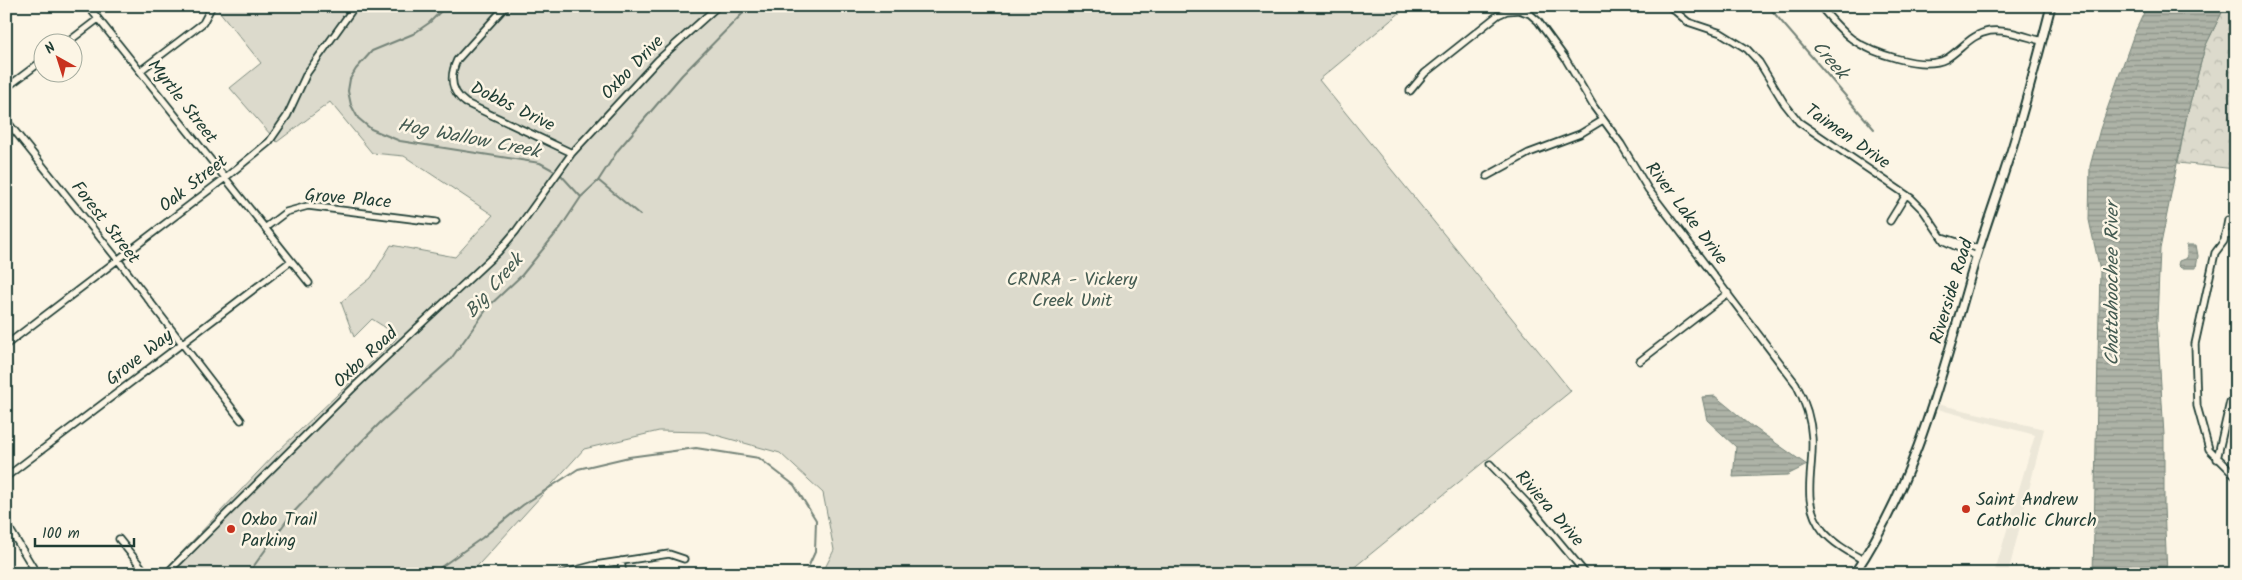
<svg xmlns="http://www.w3.org/2000/svg" width="2242" height="580" font-family="Kalam,sans-serif">
  <style>
    .built { fill: #ece7d8 }
    .green { fill: #dcdacc; stroke: #7e8c80 }
    .forest { fill: url(#forest-crowns); stroke: #7e8c80 }
    .water { fill: url(#water-rules); stroke: #758479 }
    .lines { fill: none; stroke-linecap: round; stroke-linejoin: round }
    .stream { stroke: #758479; stroke-width: 2 }
    .minor-casing { stroke: #1f3d34; stroke-width: 9 }
    .tertiary-casing { stroke: #1f3d34; stroke-width: 11 }
    .minor { stroke: #fcf5e5; stroke-width: 5.5 }
    .tertiary { stroke: #fcf5e5; stroke-width: 7 }
    .poi-dot { fill: #c8321e; stroke: #fcf5e5; stroke-width: 2 }
    .labels { text-anchor: middle; stroke-width: 5; stroke-linejoin: round; paint-order: stroke }
    .street-label { font-size: 18px; fill: #1f3d34; stroke: #fcf5e5 }
    .park-label { font-size: 18px; fill: #455c52; stroke: #fcf5e5 }
    .poi-label { font-size: 18px; fill: #1f3d34; stroke: #fcf5e5; text-anchor: start }
    .water-label { font-size: 19px; font-style: italic; fill: #435a51; stroke: #fcf5e5 }
  </style>
  <defs>
    <pattern id="forest-crowns" width="20" height="18" patternUnits="userSpaceOnUse" patternTransform="scale(1.25)"><rect width="20" height="18" fill="#dcdacc"/><path d="M2 6a3 3 0 1 1 6 0M12 15a3 3 0 1 1 6 0" fill="none" stroke="#bcbcb0"/></pattern>
    <pattern id="water-rules" width="6" height="5" patternUnits="userSpaceOnUse" patternTransform="scale(1.25)"><rect width="6" height="5" fill="#aeb3a7"/><path d="M0 2.5h6" fill="none" stroke="#8d9389"/></pattern>
  </defs>
  <rect width="100%" height="100%" fill="#fcf5e5"/>
  <filter id="ink" filterUnits="userSpaceOnUse"><feTurbulence type="fractalNoise" baseFrequency=".02" numOctaves="2"/><feDisplacementMap in="SourceGraphic" scale="10" xChannelSelector="R" yChannelSelector="G"/><feConvolveMatrix kernelMatrix="1 2 1 2 8 2 1 2 1" color-interpolation-filters="sRGB"/></filter>
  <g filter="url(#ink)">
    <!-- built -->
    <path class="built" d="M1933,403l111,26 -36,145h-14l41,-139 -98,-26 -50,119 -28,46h-6l31,-54 32,-70z"/>
    <!-- green -->
    <path class="green" d="M215,6h1193l-89,74 252,311 -225,183h-524l12,-24 -11,-57 -43,-40 -75,-21 -46,-1 -75,18 -114,125h-309l117,-123 117,-111 2,-5 -25,-16 -18,18 -13,-35 30,-24 20,-33 64,12 38,-42 -89,-59 -32,-3 -42,-51 -53,40 -47,-54 31,-25z"/>
    <!-- forest -->
    <path class="forest" d="M2225,6h11v163l-58,-6 8,-44 19,-72z"/>
    <!-- water -->
    <path class="water" d="M2147,6h78l-20,41 -19,72 -26,130 -3,71 7,115v71l3,68h-74l7,-304 -11,-50 1,-54 10,-37 34,-95z
      M2187,245h9l2,11 -2,12h-15l-3,-3 1,-4 8,-3z
      M1715,396l34,28 58,41 -20,10 -54,2 3,-30 -29,-27 -5,-23z"/>
    <g class="lines">
      <!-- stream -->
      <path class="stream" d="M446,6l-17,17 -16,11 -41,17 -16,18 -6,10 -2,12 3,14 7,13 13,11 29,12 140,22 20,11 21,23
        M1768,6l106,123
        M599,181l41,34
        M248,574l42,-58 57,-60 34,-34 69,-62 39,-54 33,-31 39,-48 20,-30 17,-16 20,-31 64,-75 68,-69
        M431,574l51,-36 41,-33 55,-36 51,-12 67,-9 63,10 35,27 22,35 -1,32 -10,22"/>
      <defs>
        <path id="minor" d="M88,6l221,277
          M506,6l-49,54c-8,17 -6,32 9,43l106,50
          M1669,6l19,16 33,11 26,16 12,13 25,41 15,19 112,76 12,12 21,31 32,15
          M1820,6c10,12 20,24 32,33 20,14 71,32 94,20 15,-9 25,-25 44,-28 17,-2 36,6 52,10
          M68,42l30,-23
          M140,71l63,-48 9,-17
          M6,88l36,-27
          M1410,91l15,-18 73,-58 9,-4 12,-1 11,4 8,7 27,37 29,49 27,37 27,45 148,195c9,17 15,35 16,54 2,33 -12,64 11,93 11,13 26,21 40,29
          M6,120l112,140 123,160
          M1487,176l42,-23 51,-19 23,-14
          M1890,221l16,-26
          M2236,221l-8,-1 -4,21 -9,12 -20,91 2,62 12,43 27,27
          M265,228l21,-16 22,-6 128,16
          M2225,234l11,2
          M1942,237l37,12
          M6,345l219,-167 44,-36 18,-26 20,-43 48,-67
          M1640,361l88,-68
          M2217,459l13,-57 6,1
          M1490,464l37,39 59,71
          M6,477l285,-216
          M6,523l31,51
          M119,539l28,35
          M621,561l2,13
          M166,574l190,-189 142,-133 18,-21 56,-78 86,-93 60,-54
          M561,574l34,-9 74,-11 15,5"/>
        <path id="tertiary" d="M1854,574c64,-95 89,-205 121,-313 12,-39 26,-77 38,-116 14,-46 26,-92 38,-139"/>
      </defs>
      <!-- minor casing -->
      <use href="#minor" class="minor-casing"/>
      <!-- tertiary casing -->
      <use href="#tertiary" class="tertiary-casing"/>
      <!-- minor -->
      <use href="#minor" class="minor"/>
      <!-- tertiary -->
      <use href="#tertiary" class="tertiary"/>
    </g>
  </g>
  <!-- markers -->
  <g class="poi-dot">
    <circle cx="1966" cy="509" r="5"/>
    <circle cx="231" cy="529" r="5"/>
  </g>
  <g class="labels">
    <!-- street labels -->
    <g class="street-label">
      <text transform="translate(632 67) rotate(-46)" y="6">Oxbo Drive</text>
      <text transform="translate(183 101) rotate(52)" y="6">Myrtle Street</text>
      <text transform="translate(513 106) rotate(26)" y="6">Dobbs Drive</text>
      <text transform="translate(1848 136) rotate(35)" y="6">Taimen Drive</text>
      <text transform="translate(193 183) rotate(-38)" y="6">Oak Street</text>
      <text transform="translate(348 198) rotate(5)" y="6">Grove Place</text>
      <text transform="translate(1687 213) rotate(53)" y="6">River Lake Drive</text>
      <text transform="translate(106 222) rotate(52)" y="6">Forest Street</text>
      <text transform="translate(1951 291) rotate(-73)" y="6">Riverside Road</text>
      <text transform="translate(139 357) rotate(-38)" y="6">Grove Way</text>
      <text transform="translate(365 357) rotate(-43)" y="6">Oxbo Road</text>
      <text transform="translate(1550 508) rotate(49)" y="6">Riviera Drive</text>
    </g>
    <!-- park labels -->
    <g class="park-label">
      <text x="1072" y="285">CRNRA - Vickery<tspan x="1072" dy="21">Creek Unit</tspan></text>
    </g>
    <!-- poi labels -->
    <g class="poi-label">
      <text x="1976" y="505">Saint Andrew<tspan x="1976" dy="21">Catholic Church</tspan></text>
      <text x="241" y="525">Oxbo Trail<tspan x="241" dy="21">Parking</tspan></text>
    </g>
    <!-- water labels -->
    <g class="water-label">
      <text transform="translate(1831 59) rotate(49)" y="7">Creek</text>
      <text transform="translate(469 137) rotate(11)" y="7">Hog Wallow Creek</text>
      <text transform="translate(2111 284) rotate(-90)" y="7">Chattahoochee River</text>
      <text transform="translate(493 285) rotate(-49)" y="7">Big Creek</text>
    </g>
  </g>
  <!-- margin -->
  <rect width="2242" height="580" fill="none" stroke="#fcf5e5" stroke-width="25"/>
  <rect x="12" y="12" width="2217" height="555" fill="none" stroke="#1f3d34" stroke-width="2" filter="url(#ink)"/>
  <!-- north arrow -->
  <g transform="translate(58 58) rotate(321)"><circle r="24" fill="#fcf5e5" stroke="#a4ab9e"/>
  <path d="M0-4L9 19L0 12L-9 19Z" fill="#c8321e"/>
  <text y="-8" font-size="14" font-weight="bold" text-anchor="middle" fill="#1f3d34">N</text>
  </g>
  <!-- scale -->
  <path d="M35 538v8h99v-8" fill="none" stroke="#1f3d34" stroke-width="2.5"/>
  <text x="42" y="538" font-size="15" fill="#1f3d34" stroke="#fcf5e5" stroke-width="4" paint-order="stroke">100 m</text>
</svg>
